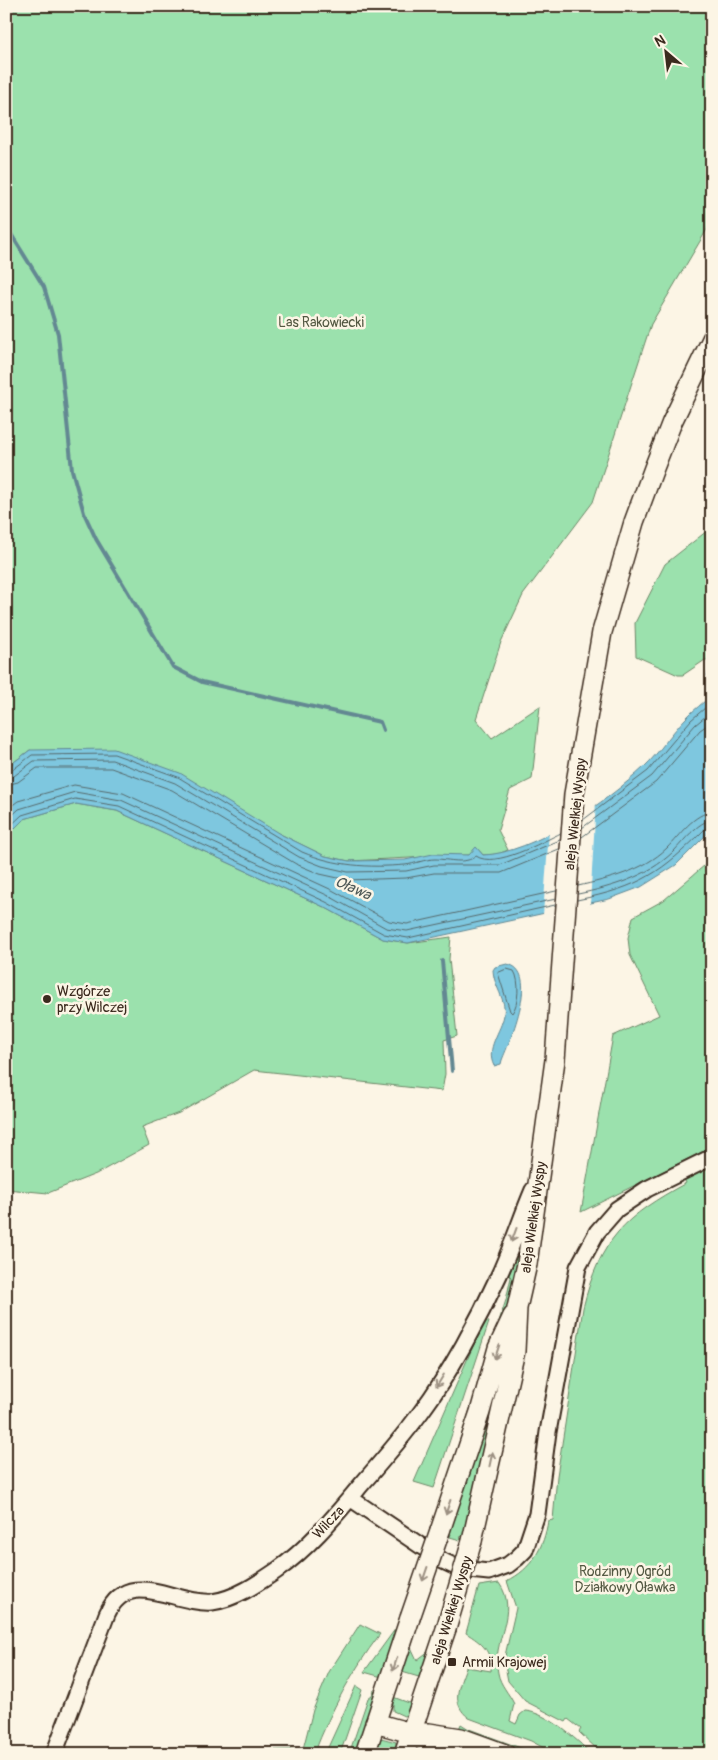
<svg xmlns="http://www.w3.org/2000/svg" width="718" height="1760" font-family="Pangolin,sans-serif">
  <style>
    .green { fill: #9be1ad; stroke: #6b8666 }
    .water { fill: #7ec7df; stroke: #638892 }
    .pier { fill: #fcf5e5 }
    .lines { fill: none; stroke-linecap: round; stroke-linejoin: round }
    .shore { stroke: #56696b; stroke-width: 1 }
    .stream { stroke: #638892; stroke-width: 4 }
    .minor-casing { stroke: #3b2a1e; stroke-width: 19 }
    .major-casing { stroke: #3b2a1e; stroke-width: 22 }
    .minor { stroke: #fcf5e5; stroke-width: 15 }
    .major { stroke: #fcf5e5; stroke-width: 19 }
    .major-bridge-casing { stroke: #3b2a1e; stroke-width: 22; stroke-linecap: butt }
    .major-bridge { stroke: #fcf5e5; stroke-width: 19 }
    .oneway { stroke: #9c9082 }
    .poi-dot { fill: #3b2a1e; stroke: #fcf5e5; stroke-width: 2 }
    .labels { text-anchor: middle; stroke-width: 5; stroke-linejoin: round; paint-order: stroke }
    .park-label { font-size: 14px; fill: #535842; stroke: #fcf5e5 }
    .street-label { font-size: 14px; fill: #3b2a1e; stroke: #fcf5e5 }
    .poi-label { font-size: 14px; fill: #3b2a1e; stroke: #fcf5e5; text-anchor: start }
    .water-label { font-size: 15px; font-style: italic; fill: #4f5958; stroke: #fcf5e5 }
  </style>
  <rect width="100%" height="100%" fill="#fcf5e5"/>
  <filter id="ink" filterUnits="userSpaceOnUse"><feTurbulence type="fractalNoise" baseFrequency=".02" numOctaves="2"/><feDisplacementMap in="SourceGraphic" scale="10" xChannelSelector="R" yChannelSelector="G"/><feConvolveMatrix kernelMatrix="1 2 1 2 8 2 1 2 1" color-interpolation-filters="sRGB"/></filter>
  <g filter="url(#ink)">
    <!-- green -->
    <path class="green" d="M6,6h706v215l-61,103 -58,178 -70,93 -22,47 -25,77 16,19 48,-32 -8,73 -22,11 -12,40 10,20 -10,4 -15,1 -7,-8 -6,8 -121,6 -24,-5 -45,-22 -250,-84 -24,18z
      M712,527v129l-2,4h-5l-22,15h-5l-42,-19 -1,-33 30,-59z
      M76,804l41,7 207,96 59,32 25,4 43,-6 -2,22 8,77 -13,4 1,34 -3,17 -188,-21 -75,43 -37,14 7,18 -53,29 -48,19 -42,-4v-352l18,-18z
      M712,859v288l-131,65 32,-176 46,-21 -29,-60 -2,-17 5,-21 31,-17z
      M712,1167v587h-110l-23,-22 2,-3 -13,-10 -2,3 -41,-21 -17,-20 -4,-21 12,-52 -9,-27c25,-12 37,-34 41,-60l5,-1 4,-44 26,-168c17,-69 42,-92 103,-125l-2,-4z
      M528,1214l-14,69 -10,34 -69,206 -2,-1 73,-222 5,-23 -6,-6z
      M484,1321l5,1 -55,166 -20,-6z
      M509,1332l-44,205 -4,-1 -1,4 -10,-3 1,-3 -4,-1z
      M499,1583c21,29 -8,59 -1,90 2,12 11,20 16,31l-4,17 6,3 4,-9 5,-4c21,1 52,28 66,43h-36l-24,-13 -62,-23c-19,-15 -10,-31 -3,-51l25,4c1,-20 -9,-28 -25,-38l13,-47z
      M360,1624l20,10c-29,39 -48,74 -66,120h-40l1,-4 28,-1 10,-39 16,-38z
      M396,1628l2,1 -16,48 -18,-5z
      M410,1645l7,15 12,-9 -7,27 -20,-6z
      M356,1686l6,4 -22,64h-15z
      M374,1690l4,1 -24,63h-5l19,-56 4,-3z
      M393,1697l19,7 -4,11 -4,1 -11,-5z
      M461,1724l8,5 68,25h-8l-70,-25z
      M381,1738l15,4 -1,12h-22z"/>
    <!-- water -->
    <path class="water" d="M712,662v167l-36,36 -35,22 -32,12 -201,44 -25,-4 -59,-32 -207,-96 -41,-7 -52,15 -18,18v-69l24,-18 84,-1 66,24 100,61 45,22 24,5 56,-1 28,-6 36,1 7,-8 7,8c49,-1 125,-54 161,-88 16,-15 27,-34 42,-49 8,-9 17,-14 25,-23l-4,-20z
      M507,964c34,6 3,76 -5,96l-1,4 -7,2c-9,-18 7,-34 10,-51 3,-15 -11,-30 -11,-45l2,-3z"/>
    <!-- pier -->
    <path class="pier" d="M596,801l-6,104 -47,10 6,-84z"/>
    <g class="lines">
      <!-- shore -->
      <path class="shore" d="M6,771h5l21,-16 82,-1 64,23 124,75c34,14 66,16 103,13 10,-1 20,-6 30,-6 14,0 30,6 41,-3 19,13 66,-14 85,-23
        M6,778l8,-2 20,-15 78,-1 63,23 124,74 23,9 26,6 58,-1 28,-6h66l60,-25
        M6,785l12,-3 19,-14h74l61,22 124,74 24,10 27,6 59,-2 28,-5h67l58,-24
        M6,810l12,-9 56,-16 49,8 209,97 57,31 18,3 149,-33
        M583,820l65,-49 43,-51 21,-18
        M6,821l13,-12 56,-17 46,8 208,96 57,32 21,3 149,-32
        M582,828l70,-52 43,-51 17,-14
        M6,830l16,-15 53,-16 44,7 207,96 58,32 24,4 147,-33
        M582,837l74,-55 44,-52 12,-8
        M578,886c31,-7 65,-15 89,-38 12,-12 27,-35 45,-36
        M578,894c34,-7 69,-17 95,-42 10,-10 25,-31 39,-32
        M577,900c64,-13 84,-27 129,-72l6,-2
        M507,969l7,2c6,9 5,34 -2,42l-2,-2 -12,-38z"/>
      <!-- stream -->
      <path class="stream" d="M6,226l38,61 14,47 14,136 12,43 12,26 77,128 29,15 178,40 3,8
        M442,961l10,110"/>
      <defs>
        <path id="minor" d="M350,1498l93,63 17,8 29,3 19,-7 9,-7 8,-8 12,-36 11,-82 30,-165 19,-35 20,-23 30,-20 65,-32
          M54,1754l53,-140c21,-48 68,-9 105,-12 23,-3 45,-18 64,-31 33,-23 59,-55 85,-86 21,-24 41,-47 60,-73 29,-39 58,-93 78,-137 13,-28 22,-57 34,-85"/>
        <path id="major" d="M440,1531l40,-119 18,-64 15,-32
          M472,1541l43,-190 2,-43 10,-44 28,-204 19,-266 28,-162 32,-110 20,-54 18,-46 40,-83
          M375,1723l36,10h18l32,5 44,16
          M412,1734l27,16 12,4
          M365,1754l45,-136
          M404,1754l42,-125"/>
      </defs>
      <!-- minor casing -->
      <use href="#minor" class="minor-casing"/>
      <!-- major casing -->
      <use href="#major" class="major-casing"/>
      <!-- minor -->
      <use href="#minor" class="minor"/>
      <!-- major -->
      <use href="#major" class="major"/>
      <defs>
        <path id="major-bridge" d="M410,1618l30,-87
          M446,1629l26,-88"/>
      </defs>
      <!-- major-bridge casing -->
      <use href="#major-bridge" class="major-bridge-casing"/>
      <!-- major-bridge -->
      <use href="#major-bridge" class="major-bridge"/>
    </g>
    <!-- one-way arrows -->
    <defs><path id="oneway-shaft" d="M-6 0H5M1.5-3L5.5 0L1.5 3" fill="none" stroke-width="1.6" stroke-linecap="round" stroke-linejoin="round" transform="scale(1.25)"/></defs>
    <g class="oneway">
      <use href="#oneway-shaft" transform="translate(514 1235) rotate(110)"/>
      <use href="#oneway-shaft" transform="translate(497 1352) rotate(108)"/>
      <use href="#oneway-shaft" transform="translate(440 1381) rotate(121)"/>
      <use href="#oneway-shaft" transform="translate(491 1459) rotate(-78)"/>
      <use href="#oneway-shaft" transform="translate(448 1507) rotate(109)"/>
      <use href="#oneway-shaft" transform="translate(425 1574) rotate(109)"/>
      <use href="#oneway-shaft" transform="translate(395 1664) rotate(108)"/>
    </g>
  </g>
  <!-- markers -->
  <g class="poi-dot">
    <circle cx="47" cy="999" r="5"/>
    <rect x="447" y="1657" width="10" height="10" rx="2.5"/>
  </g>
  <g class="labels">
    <!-- park labels -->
    <g class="park-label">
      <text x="321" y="327">Las Rakowiecki</text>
      <text x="625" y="1576">Rodzinny Ogród<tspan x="625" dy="16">Działkowy Oławka</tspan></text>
    </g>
    <!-- street labels -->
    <g class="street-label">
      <text transform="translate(575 814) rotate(-84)" y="5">aleja Wielkiej Wyspy</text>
      <text transform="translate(533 1217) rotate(-82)" y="5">aleja Wielkiej Wyspy</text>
      <text transform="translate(328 1522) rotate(-47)" y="5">Wilcza</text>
      <text transform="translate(451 1610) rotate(-73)" y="5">aleja Wielkiej Wyspy</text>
    </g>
    <!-- poi labels -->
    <g class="poi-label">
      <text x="57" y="996">Wzgórze<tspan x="57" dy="16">przy Wilczej</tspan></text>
      <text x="462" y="1667">Armii Krajowej</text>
    </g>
    <!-- water labels -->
    <g class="water-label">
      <text transform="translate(353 888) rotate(24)" y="5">Oława</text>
    </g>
  </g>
  <!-- margin -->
  <rect width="718" height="1760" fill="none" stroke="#fcf5e5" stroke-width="25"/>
  <rect x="12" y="12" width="693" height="1735" fill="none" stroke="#3b2a1e" stroke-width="2" filter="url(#ink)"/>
  <!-- north arrow -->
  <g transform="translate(666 52) rotate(332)" stroke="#fcf5e5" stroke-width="4" paint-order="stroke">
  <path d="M0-4L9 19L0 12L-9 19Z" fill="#3b2a1e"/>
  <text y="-8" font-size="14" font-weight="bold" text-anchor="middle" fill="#3b2a1e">N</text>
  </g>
</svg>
